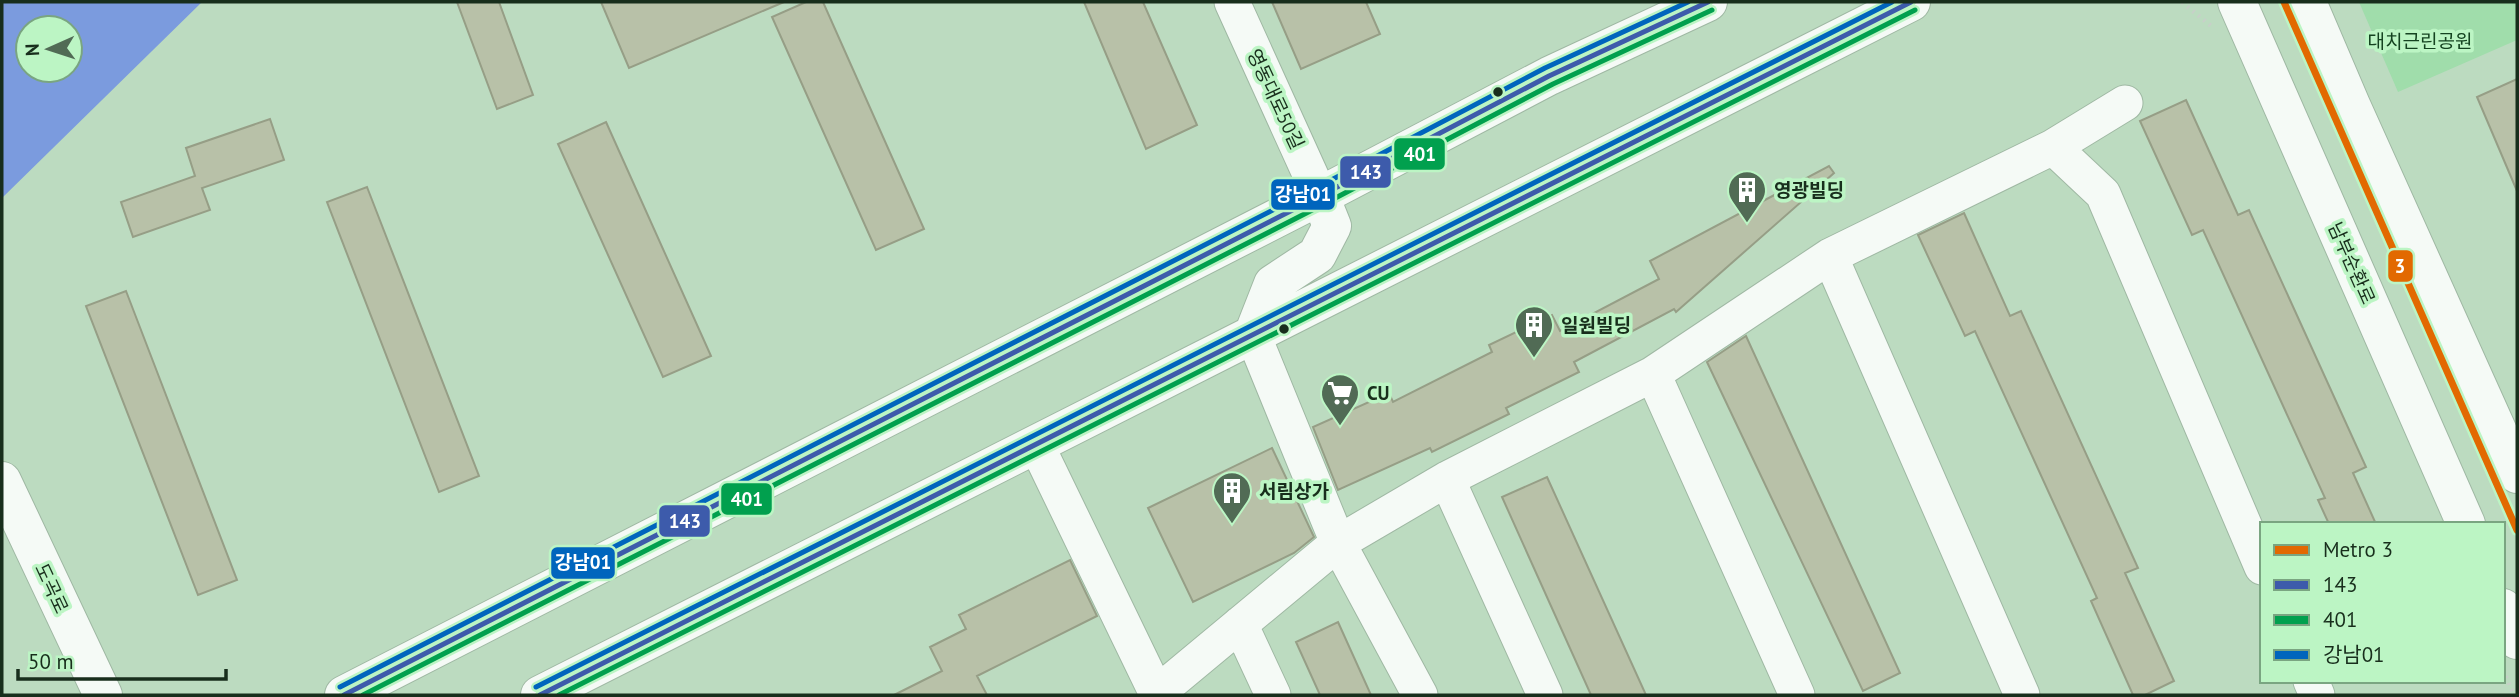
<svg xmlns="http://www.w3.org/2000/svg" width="2519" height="697" font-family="'PT Sans','Noto Sans KR',sans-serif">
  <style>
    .green { fill: #a0ddab }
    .water { fill: #7b9bde; fill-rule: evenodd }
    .building { fill: #b8c1a8; stroke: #969e86; stroke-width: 2 }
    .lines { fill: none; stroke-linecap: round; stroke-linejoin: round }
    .minor-casing { stroke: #9fb8a3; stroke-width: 37 }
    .major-casing { stroke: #9fb8a3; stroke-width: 40 }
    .path { stroke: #c7d0c8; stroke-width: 4.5; stroke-dasharray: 2 5; stroke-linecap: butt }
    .minor { stroke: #f5faf6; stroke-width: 35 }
    .major { stroke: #f5faf6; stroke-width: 38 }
    .bus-1-casing { stroke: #bcf5c4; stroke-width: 10 }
    .bus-2-casing { stroke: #bcf5c4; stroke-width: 10 }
    .bus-3-casing { stroke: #bcf5c4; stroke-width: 10 }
    .bus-1 { stroke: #3d5bab; stroke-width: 5 }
    .bus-2 { stroke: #01a04e; stroke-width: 5 }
    .bus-3 { stroke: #0065bd; stroke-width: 5 }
    .metro-1-casing { stroke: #bcf5c4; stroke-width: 12 }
    .metro-1 { stroke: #e26901; stroke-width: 7 }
    .bus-dot { fill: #182e1c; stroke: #bcf5c4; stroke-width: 2.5 }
    .labels { text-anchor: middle; stroke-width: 7; stroke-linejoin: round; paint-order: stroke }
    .park-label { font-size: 19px; fill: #154321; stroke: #bcf5c4 }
    .street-label { font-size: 19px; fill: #182e1c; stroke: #bcf5c4 }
    .poi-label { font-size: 19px; font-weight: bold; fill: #182e1c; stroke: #bcf5c4; text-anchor: start }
    .line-badge { stroke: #bcf5c4; stroke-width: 2.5 }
    .badge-label { font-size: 19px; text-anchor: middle; font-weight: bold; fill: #fff }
  </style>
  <rect width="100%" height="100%" fill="#bcdbc0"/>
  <!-- green -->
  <path class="green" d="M2359,2h158v38l-119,52z"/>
  <!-- water -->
  <path class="water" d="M2,2h200l-200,196zM28,28h42v42h-42z"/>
  <!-- building -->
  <path class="building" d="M457,2h42l34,93 -36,14z
    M601,2h183l-155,66z
    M806,2h17l101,227 -48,21 -104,-233z
    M1084,2h59l54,123 -51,24z
    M1272,2h94l14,32 -79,35z
    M2517,79v112l-40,-94z
    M2186,100l52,115 11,-5 117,257 -13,6 23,51h-47l-11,-24 7,-2 -122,-268 -11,5 -52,-114z
    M270,119l14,41 -82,28 8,22 -77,27 -12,-35 74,-26 -9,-28z
    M606,122l105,234 -48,21 -105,-233z
    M1829,166l5,7 -158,139 -2,-3 -100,53 5,10 -73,36 3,6 -77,38 -2,-4 -92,42 -25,-63 76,-34 4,9 99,-50 -3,-7 63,-30 8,16 99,-52 -9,-18z
    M367,187l112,289 -40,16 -112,-290z
    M1964,213l46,103 11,-5 117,257 -13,5 49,108 -29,14h-12l-42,-94 6,-3 -122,-267 -10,5 -47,-101z
    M126,291l111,289 -39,15 -112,-289z
    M1746,336l154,337 -37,18 -156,-329z
    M1272,448l42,89 -20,16 -101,49 -45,-94z
    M1547,477l99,218h-55l-89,-198z
    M1070,560l27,56 -120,60 10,19h-93l48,-24 -12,-24 36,-18 -7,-14z
    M1338,622l33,73h-51l-24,-53z"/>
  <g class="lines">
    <defs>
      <path id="minor" d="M1232,2l88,194
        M2053,147l50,47 159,373
        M1830,256l192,439
        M1253,335l85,208 82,152
        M1653,374l144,321
        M1036,444l121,250
        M1447,479l98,216
        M1240,624l33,71
        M2311,681l6,14
        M1155,695l183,-152 109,-64 206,-105 177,-118 223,-109 72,-44"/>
      <path id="major" d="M2237,2l229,522
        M2307,2l44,103 166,369
        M1253,335l20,-51 44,-29 15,-29 -12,-30
        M2,481l101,214
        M2503,608l14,32
        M344,695l976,-499 229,-120 159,-74
        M540,695l1371,-693"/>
    </defs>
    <!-- minor casing -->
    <use href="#minor" class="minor-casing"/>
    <!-- major casing -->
    <use href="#major" class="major-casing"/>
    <!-- path -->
    <path class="path" d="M2182,2l29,24
      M2503,670l11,25"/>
    <!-- minor -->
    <use href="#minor" class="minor"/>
    <!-- major -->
    <use href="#major" class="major"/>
    <defs>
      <path id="bus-1" d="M344,695l976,-499 229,-120 159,-74
        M540,695l1371,-693"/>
      <path id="bus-2" d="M363,695l961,-491 229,-120 159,-74
        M559,695l1356,-685"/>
      <path id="bus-3" d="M340,687l976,-499 229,-120 143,-66
        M536,687l1356,-685"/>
    </defs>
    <!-- bus-1 casing -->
    <use href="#bus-1" class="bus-1-casing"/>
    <!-- bus-2 casing -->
    <use href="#bus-2" class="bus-2-casing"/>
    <!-- bus-3 casing -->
    <use href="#bus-3" class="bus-3-casing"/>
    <!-- bus-1 -->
    <use href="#bus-1" class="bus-1"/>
    <!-- bus-2 -->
    <use href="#bus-2" class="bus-2"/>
    <!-- bus-3 -->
    <use href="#bus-3" class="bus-3"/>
    <defs>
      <path id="metro-1" d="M2284,2l233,528"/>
    </defs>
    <!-- metro-1 casing -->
    <use href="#metro-1" class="metro-1-casing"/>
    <!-- metro-1 -->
    <use href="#metro-1" class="metro-1"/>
  </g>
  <!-- icons -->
  <defs>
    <symbol id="building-pin" viewBox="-11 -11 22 30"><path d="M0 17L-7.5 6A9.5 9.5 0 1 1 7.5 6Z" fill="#516b55" stroke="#bcf5c4"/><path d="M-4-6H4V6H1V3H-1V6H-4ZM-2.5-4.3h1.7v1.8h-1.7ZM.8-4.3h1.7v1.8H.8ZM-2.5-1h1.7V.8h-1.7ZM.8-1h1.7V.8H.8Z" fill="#fff"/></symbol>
    <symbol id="supermarket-pin" viewBox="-11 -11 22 30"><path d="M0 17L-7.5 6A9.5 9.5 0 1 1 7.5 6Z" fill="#516b55" stroke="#bcf5c4"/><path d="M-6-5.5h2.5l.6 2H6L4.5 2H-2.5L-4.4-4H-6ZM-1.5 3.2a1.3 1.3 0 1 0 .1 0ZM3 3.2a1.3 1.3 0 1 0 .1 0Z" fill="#fff"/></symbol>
  </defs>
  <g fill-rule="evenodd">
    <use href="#building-pin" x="1725" y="168" width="44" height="60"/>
    <use href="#building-pin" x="1512" y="303" width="44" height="60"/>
    <use href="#supermarket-pin" x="1318" y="371" width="44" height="60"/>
    <use href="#building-pin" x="1210" y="469" width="44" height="60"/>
  </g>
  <!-- markers -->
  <g class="bus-dot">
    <circle cx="1498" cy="92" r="6"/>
    <circle cx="1284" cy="329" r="6"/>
  </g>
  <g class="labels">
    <!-- park labels -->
    <g class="park-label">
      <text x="2420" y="48">대치근린공원</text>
    </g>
    <!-- street labels -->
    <g class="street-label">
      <text transform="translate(1276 99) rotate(65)" y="7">영동대로50길</text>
      <text transform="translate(2352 263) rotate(66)" y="7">남부순환로</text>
      <text transform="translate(52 588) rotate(65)" y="7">도곡로</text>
    </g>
    <!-- poi labels -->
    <g class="poi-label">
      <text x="1774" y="197">영광빌딩</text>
      <text x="1561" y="332">일원빌딩</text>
      <text x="1367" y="400">CU</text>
      <text x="1259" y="498">서림상가</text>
    </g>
  </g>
  <g class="line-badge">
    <rect x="1393" y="137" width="53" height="34" rx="7" fill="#01a04e"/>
    <rect x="1339" y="155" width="53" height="34" rx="7" fill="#3d5bab"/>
    <rect x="1270" y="178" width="66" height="33" rx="7" fill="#0065bd"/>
    <rect x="2387" y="249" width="27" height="34" rx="7" fill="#e26901"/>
    <rect x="720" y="482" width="53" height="34" rx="7" fill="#01a04e"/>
    <rect x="658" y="504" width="53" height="34" rx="7" fill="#3d5bab"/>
    <rect x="550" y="546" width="66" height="34" rx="7" fill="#0065bd"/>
  </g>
  <g class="badge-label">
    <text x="1420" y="161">401</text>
    <text x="1366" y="179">143</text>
    <text x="1303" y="201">강남01</text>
    <text x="2400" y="273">3</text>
    <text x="747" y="506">401</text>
    <text x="685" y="528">143</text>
    <text x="583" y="569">강남01</text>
  </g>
  <!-- border -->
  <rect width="2519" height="697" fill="none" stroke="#182e1c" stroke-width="7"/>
  <!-- legend -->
  <rect x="2260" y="522" width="245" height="161" fill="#bcf5c4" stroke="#7aa581" stroke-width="2"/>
  <rect x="2274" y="545" width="35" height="10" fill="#e26901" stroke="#7aa581" stroke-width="2"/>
  <text x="2323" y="557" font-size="21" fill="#182e1c">Metro 3</text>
  <rect x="2274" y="580" width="35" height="10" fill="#3d5bab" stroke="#7aa581" stroke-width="2"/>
  <text x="2323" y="592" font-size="21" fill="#182e1c">143</text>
  <rect x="2274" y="615" width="35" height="10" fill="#01a04e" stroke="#7aa581" stroke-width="2"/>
  <text x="2323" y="627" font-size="21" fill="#182e1c">401</text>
  <rect x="2274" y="650" width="35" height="10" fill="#0065bd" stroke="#7aa581" stroke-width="2"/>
  <text x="2323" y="662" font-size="21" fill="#182e1c">강남01</text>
  <!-- north arrow -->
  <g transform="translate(49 49) rotate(267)"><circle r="33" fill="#bcf5c4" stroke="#7aa581" stroke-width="2"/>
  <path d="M0-5L12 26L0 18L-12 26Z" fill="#516b55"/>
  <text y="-10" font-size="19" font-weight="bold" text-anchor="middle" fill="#182e1c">N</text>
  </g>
  <!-- scale -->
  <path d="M18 669v10h208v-10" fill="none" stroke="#182e1c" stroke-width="3.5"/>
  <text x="28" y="669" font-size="21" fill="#182e1c" stroke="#bcf5c4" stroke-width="5" paint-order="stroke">50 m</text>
</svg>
